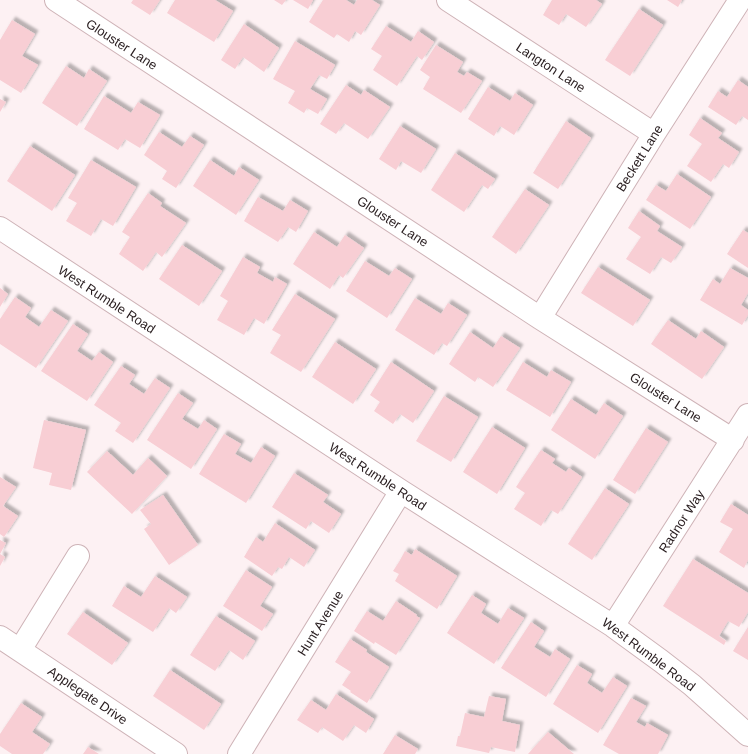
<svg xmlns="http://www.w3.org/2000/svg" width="748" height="754" font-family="Arial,sans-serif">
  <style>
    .building { fill: #f8ced4; filter: url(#shadow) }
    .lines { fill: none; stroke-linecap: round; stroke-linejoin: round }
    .minor-casing { stroke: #ceb3b7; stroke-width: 24 }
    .minor { stroke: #fff; stroke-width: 22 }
    .labels { text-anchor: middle; stroke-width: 3; stroke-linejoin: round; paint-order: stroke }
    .street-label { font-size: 13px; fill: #271c1e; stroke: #fff }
  </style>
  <defs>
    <filter id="shadow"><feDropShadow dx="3.5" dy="-3.5" stdDeviation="1" flood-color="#0004"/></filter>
  </defs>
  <rect width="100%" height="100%" fill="#fdf1f3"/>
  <!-- building -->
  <path class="building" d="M133,0h27l-10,15 -19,-12z
    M175,0h40l18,11 -19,31 -47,-29z
    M274,0h12l-4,5z
    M293,0h20l-5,9z
    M323,0h23l8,5 3,-5h15l8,5 -19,30 -6,-4 -6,11 -12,-8 -3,4 -25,-16z
    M552,0h44l6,4 -16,23 -20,-13 -7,11 -16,-10z
    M667,0h15l-4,7z
    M639,9l24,16 -33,51 -25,-16z
    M12,20l23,14 -13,22 16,9 -17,28 -21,-13v-40z
    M244,24l35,24 -15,24 -21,-15 -8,12 -14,-9z
    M386,26l25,16 7,-11 16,11 -12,18 -5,-4 -20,30 -24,-16 9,-14 -11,-7z
    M295,41l40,24 -8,14 -8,-4 -9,14 17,10 -9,15 -11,-6 -3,5 -16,-10 7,-12 -22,-12z
    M436,45l27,17 -6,10 7,4 3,-4 15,9 -21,32 -38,-24 7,-12 -10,-7z
    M66,66l18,12 5,-9 18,12 -30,45 -35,-23z
    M738,80l10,7v33l-6,-4 -6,9 -28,-18 10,-16 9,6z
    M346,85l15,10 3,-5 26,17 -22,32 -24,-16 -8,11 -16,-10z
    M488,87l22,14 5,-8 18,12 -19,30 -14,-9 -6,10 -26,-17z
    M104,96l27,17 7,-11 22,13 -20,33 -15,-9 -7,11 -34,-21z
    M0,99l6,3 -6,10z
    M700,118l22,15 -4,5 21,14 -10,16 -6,-4 -12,18 -24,-16 15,-22 -13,-9z
    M566,121l25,17 -33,51 -25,-16z
    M400,126l36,23 -15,24 -20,-12 -5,9 -17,-11z
    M159,132l23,15 8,-11 14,9 -28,43 -14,-9 5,-8 -23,-16z
    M30,146l45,29 -23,36 -45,-30z
    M455,153l40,26 -7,10 -6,-4 -18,27 -33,-22z
    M91,160l45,27 -23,39 -12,-7 -10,17 -25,-15 11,-18 -9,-5z
    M210,160l24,16 5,-9 20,13 -23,35 -43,-29z
    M677,174l34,23 -21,32 -44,-29 10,-15 10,6z
    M525,189l24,16 -33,49 -24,-17z
    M148,193l14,10 -2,3 26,17 -24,34 -6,-5 -13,19 -24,-17 11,-17 -8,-5z
    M258,197l25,14 7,-11 18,11 -12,21 -8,-5 -10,15 -34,-21z
    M639,211l21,15 -3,5 25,16 -11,16 -10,-6 -11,17 -24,-15 15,-22 -13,-9z
    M743,230l5,3v35l-21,-14z
    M314,232l23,15 8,-12 19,13 -21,30 -4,-3 -9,14 -37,-25z
    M182,245l40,26 -23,35 -40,-27z
    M243,257l17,10 -3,6 16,9 2,-5 12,7 -23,40 -10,-6 -10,17 -27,-15 11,-19 -8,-5z
    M365,261l24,15 6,-8 17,11 -25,39 -41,-27z
    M598,267l52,33 -17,26 -52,-33z
    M730,268l18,10v15l-7,12 7,5v5l-6,10 -42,-25 13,-21 7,5z
    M0,288l8,6 -8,13z
    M295,294l40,25 -34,53 -31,-19 11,-18 -9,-5z
    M15,297l16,11 -6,9 14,10 12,-17 17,11 -32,47 -36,-24v-25z
    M415,298l26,16 7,-11 19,12 -20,31 -5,-3 -8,12 -39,-25z
    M668,320l28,19 5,-8 23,16 -22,32 -51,-35z
    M73,324l15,10 -11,17 15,10 7,-9 14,10 -26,39 -46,-30z
    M470,332l23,16 8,-12 19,12 -27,39 -15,-10 -3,5 -26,-18z
    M335,342l41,27 -23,35 -41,-27z
    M391,362l43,29 -21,32 -13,-9 -7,10 -19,-13 6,-9 -10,-7z
    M523,362l24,15 4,-7 20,12 -21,35 -44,-27z
    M121,366l14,9 -6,9 15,10 11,-16 15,10 -37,55 -18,-12 6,-8 -27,-18z
    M178,393l15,10 -11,16 16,10 6,-9 13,9 -26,40 -44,-29z
    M444,396l34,21 -27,45 -35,-21z
    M571,399l25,16 8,-12 19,13 -28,43 -44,-29z
    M44,420l42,10 -15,60 -22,-5 3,-12 -19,-5z
    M492,427l33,21 -28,46 -34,-22z
    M646,428l22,14 -33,52 -22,-14z
    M224,434l17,10 -6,10 16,9 10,-16 14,9 -29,47 -47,-29z
    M541,450l14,9 -3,4 14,9 3,-4 13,9 -24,37 -7,-4 -10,16 -27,-17 11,-16 -9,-6z
    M107,451l26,24 15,-17 19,18 -35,38 -45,-42z
    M294,473l34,22 -5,7 18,12 -12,19 -18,-12 -5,8 -34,-22z
    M0,477l16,10 -13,19 15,10 -14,21 -4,-3z
    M605,488l24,16 -37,56 -24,-16z
    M163,495l35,50 -29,20 -25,-36 7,-5 -11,-14z
    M731,504l17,11v45l-4,8 -25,-16 14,-23 -13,-7z
    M275,523l40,27 -11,17 -15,-10 -7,12 -4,-2 -6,9 -28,-19 12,-20 7,5z
    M0,540l6,3 -6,11 5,3 -5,9z
    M415,549l42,27 -20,33 -42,-28 4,-7 -6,-3 6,-9 6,-11 7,4z
    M693,559l55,34v19l-9,15 -11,-6 -9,15 7,5 -2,4 -61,-39z
    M246,570l26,17 -12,19 13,8 -11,17 -39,-25z
    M155,576l32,21 -11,16 -7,-5 -16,24 -41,-26 12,-20 17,11z
    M472,595l14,9 -5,9 17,11 10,-16 16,10 -30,46 -47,-31z
    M396,601l21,14 -1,1 4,2 -24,37 -21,-13 -1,2 -20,-13 13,-20 16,10z
    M83,612l45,31 -16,22 -45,-31z
    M216,616l39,25 -12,19 -14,-10 -14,21 -25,-16z
    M531,622l13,9 -10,16 16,10 5,-8 15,10 -24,38 -45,-29z
    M748,627v33l-15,-9z
    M350,639l17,11 -1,2 23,15 -22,36 -17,-11 1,-1 -9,-6 9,-13 -16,-10z
    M577,665l15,9 -5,9 15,10 11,-16 14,9 -29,47 -45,-29z
    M170,670l51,34 -17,26 -51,-34z
    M336,694l38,25 -8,14 -12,-8 -11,16 -21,-14 -4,6 -21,-13 14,-20 15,10z
    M489,696l17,3 -4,22 18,4 -5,27 -24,-5 -2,6 -33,-7 2,-10h2l5,-23 19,4z
    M631,698l15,8 -10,16 9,5 2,-4 21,12 -10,19h-39l-16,-9z
    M21,703l21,14 -10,15 18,12 -7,10h-31l-12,-8v-12z
    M548,732l26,22h-46z
    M395,735l23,14 -3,5h-32z
    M88,747l11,7h-16z"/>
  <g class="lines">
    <defs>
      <path id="minor" d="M56,0l484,318 193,122
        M448,0l206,134
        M0,228l401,263 212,135 48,35 31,24 56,50
        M540,318l114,-184 86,-134
        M613,626l135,-211
        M0,637l176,117
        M20,650l58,-94
        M239,754l162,-263"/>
    </defs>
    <!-- minor casing -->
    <use href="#minor" class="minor-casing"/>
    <!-- minor -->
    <use href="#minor" class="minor"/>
  </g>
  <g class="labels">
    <!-- street labels -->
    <g class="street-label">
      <text transform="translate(122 44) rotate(33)" y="5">Glouster Lane</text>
      <text transform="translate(551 67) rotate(33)" y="5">Langton Lane</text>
      <text transform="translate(639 158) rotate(-58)" y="5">Beckett Lane</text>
      <text transform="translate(393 221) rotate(33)" y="5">Glouster Lane</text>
      <text transform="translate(107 299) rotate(33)" y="5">West Rumble Road</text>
      <text transform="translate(666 397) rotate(32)" y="5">Glouster Lane</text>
      <text transform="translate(378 476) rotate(33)" y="5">West Rumble Road</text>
      <text transform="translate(681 521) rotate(-57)" y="5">Radnor Way</text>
      <text transform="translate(320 623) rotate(-58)" y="5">Hunt Avenue</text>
      <text transform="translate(649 654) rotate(37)" y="5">West Rumble Road</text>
      <text transform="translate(88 695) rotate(34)" y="5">Applegate Drive</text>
    </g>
  </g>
</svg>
